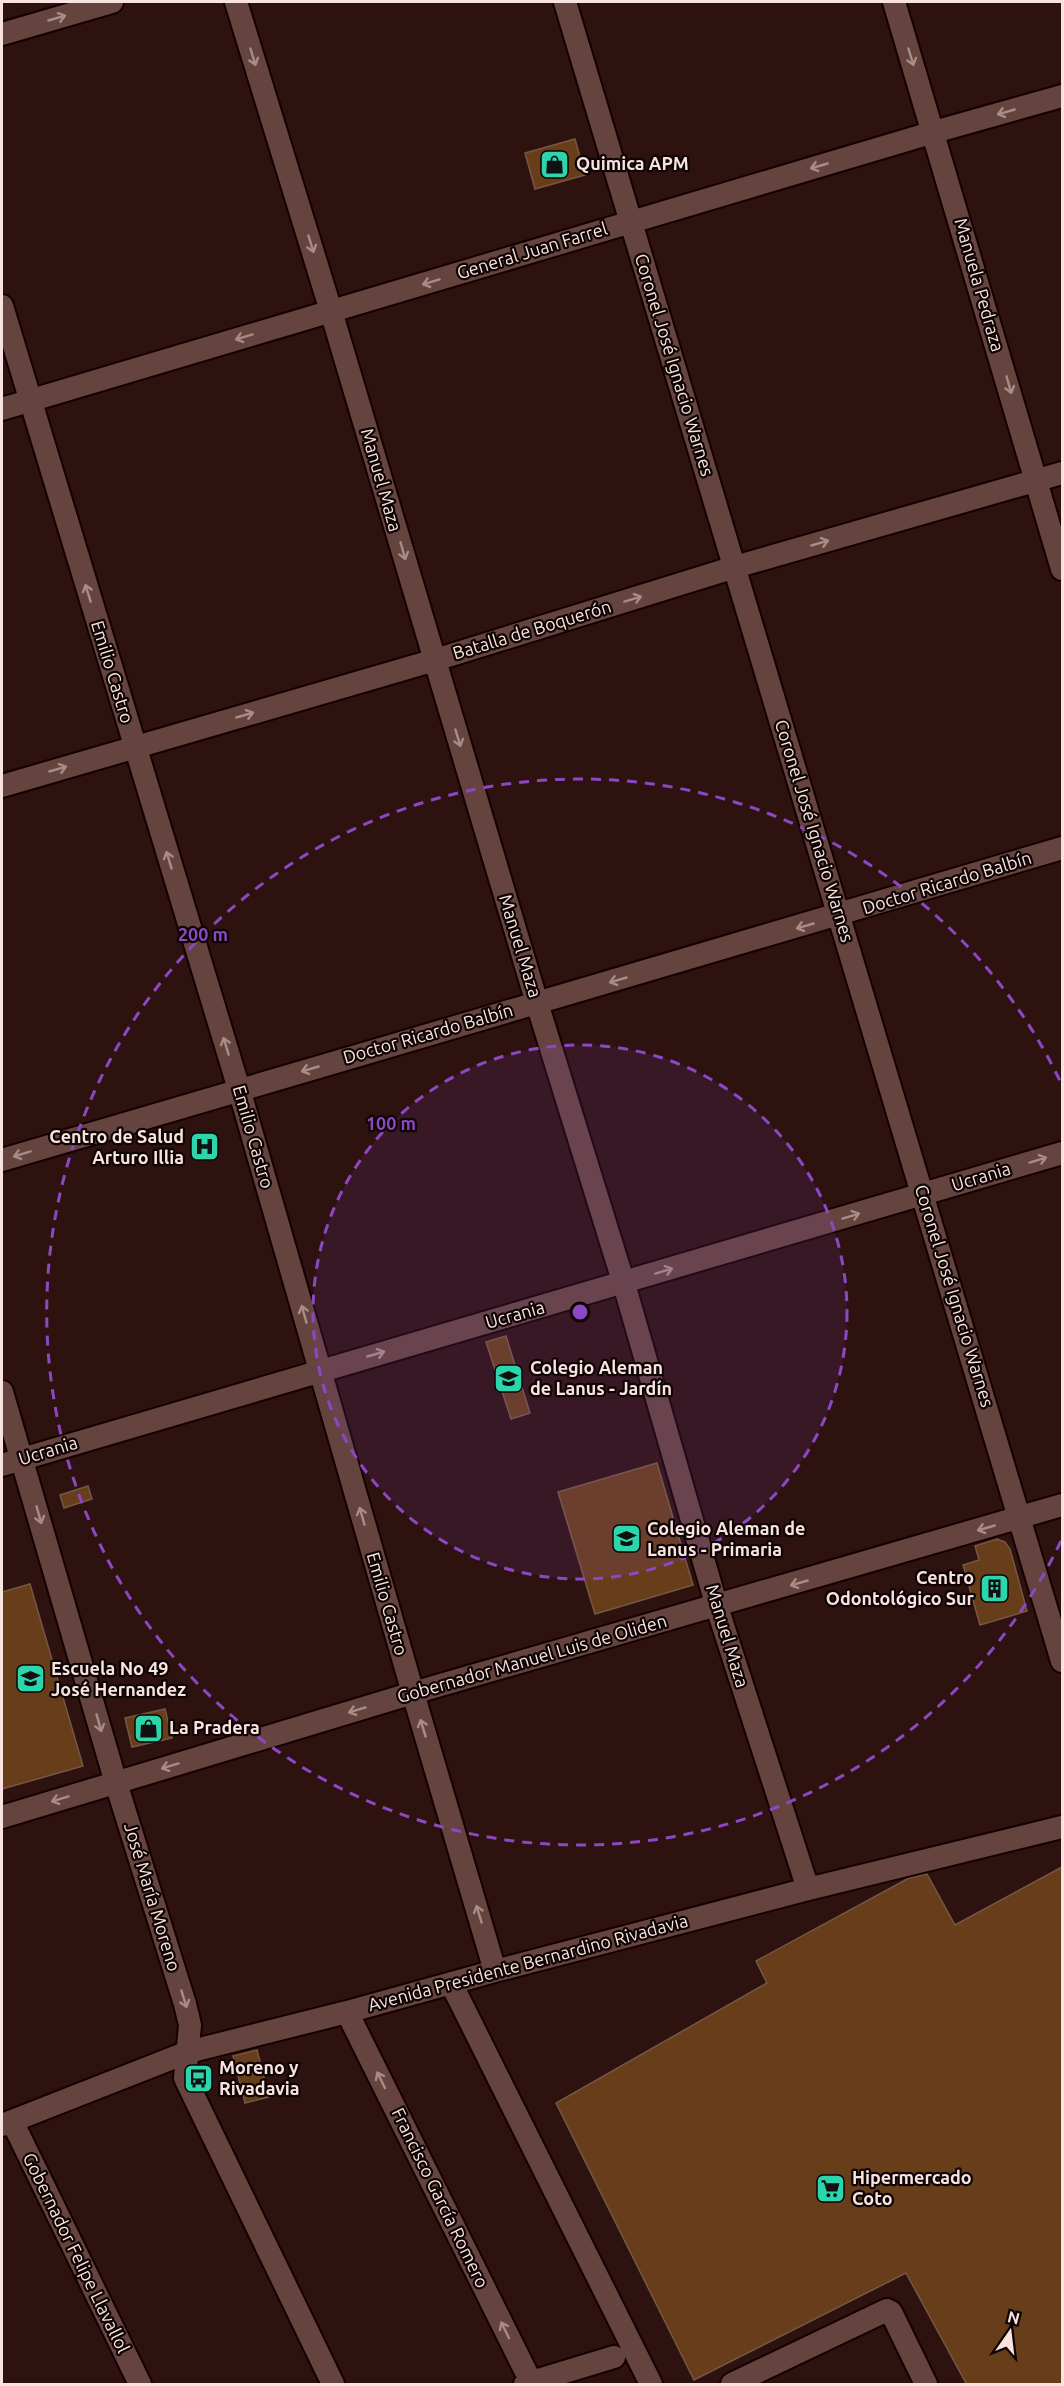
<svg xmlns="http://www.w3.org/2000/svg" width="1064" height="2386" font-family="Ubuntu,sans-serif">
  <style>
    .building { fill: #683d1a; stroke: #745845; stroke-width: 1.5 }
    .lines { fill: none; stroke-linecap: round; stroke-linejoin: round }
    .minor-casing { stroke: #150101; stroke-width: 26 }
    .minor { stroke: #65443f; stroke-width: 22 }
    .oneway { stroke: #a78c87 }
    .ring { fill: none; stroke: #8e47c4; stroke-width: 3; stroke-dasharray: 10 8 }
    .labels { text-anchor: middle; stroke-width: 4.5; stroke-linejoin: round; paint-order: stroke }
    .poi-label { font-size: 18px; font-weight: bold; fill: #f8e3e0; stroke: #0e0403; text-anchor: start }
    .street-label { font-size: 18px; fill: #f8e3e0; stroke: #0e0403 }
    .centre { fill: #8e47c4; stroke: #0e0403; stroke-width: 3 }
    .ring-label { font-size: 18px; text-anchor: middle; font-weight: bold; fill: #8e47c4; stroke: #0e0403; stroke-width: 4.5; stroke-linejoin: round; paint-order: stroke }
  </style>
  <rect width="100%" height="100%" fill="#2e120f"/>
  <!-- building -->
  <path class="building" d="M575,139l10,36 -50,14 -10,-36z
    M506,1336l24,77 -19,6 -25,-77z
    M657,1463l36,122 -98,29 -37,-122z
    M88,1486l4,13 -28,9 -4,-13z
    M997,1539l8,3 5,7 17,62 -47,14 -17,-60 16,-5 -4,-14z
    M30,1584l53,182 -81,23v-197z
    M165,1709l7,29 -40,9 -7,-29z
    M1062,1867v518h-95l-61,-112 -212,107 -138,-277 211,-120 -11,-22 153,-83 18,-4 28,51z
    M257,2050l12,47 -24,6 -12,-47z"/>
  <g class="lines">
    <defs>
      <path id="minor" d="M236,2l95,309 206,692 87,281 93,323 91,282
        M565,2l497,1659
        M894,2l168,567
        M2,34l110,-32
        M2,306l237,783 174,604 82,278
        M2,409l932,-277 128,-36
        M2,786l433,-126 300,-93 327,-94
        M2,1160c353,-105 708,-205 1060,-312
        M2,1392l114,391 69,221 5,21 -5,53 148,306
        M2,1465l1060,-312
        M2,1817l411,-124 649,-188
        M451,1983l200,401
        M347,2012l185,372
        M12,2121l128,263
        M2,2125l186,-73 159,-40 148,-41 313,-82 254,-62
        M525,2384l89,-27
        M732,2384l155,-74 4,2 35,72"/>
    </defs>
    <!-- minor casing -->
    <use href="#minor" class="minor-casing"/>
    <!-- minor -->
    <use href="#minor" class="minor"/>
  </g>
  <!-- one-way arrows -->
  <defs><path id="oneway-shaft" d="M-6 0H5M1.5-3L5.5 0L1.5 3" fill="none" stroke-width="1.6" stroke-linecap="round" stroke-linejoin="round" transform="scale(1.5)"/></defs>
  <g class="oneway">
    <use href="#oneway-shaft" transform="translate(57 18) rotate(-16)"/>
    <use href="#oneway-shaft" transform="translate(253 57) rotate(73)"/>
    <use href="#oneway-shaft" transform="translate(911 57) rotate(73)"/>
    <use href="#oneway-shaft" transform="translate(1006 112) rotate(164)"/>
    <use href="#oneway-shaft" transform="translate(819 166) rotate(164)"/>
    <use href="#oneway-shaft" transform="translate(311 244) rotate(73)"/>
    <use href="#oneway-shaft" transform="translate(431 282) rotate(163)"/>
    <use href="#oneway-shaft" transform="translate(244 337) rotate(163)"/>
    <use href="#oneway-shaft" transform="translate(1009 385) rotate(74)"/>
    <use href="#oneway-shaft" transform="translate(820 543) rotate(-16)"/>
    <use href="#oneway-shaft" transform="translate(403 551) rotate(74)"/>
    <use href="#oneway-shaft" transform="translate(88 593) rotate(-107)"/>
    <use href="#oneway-shaft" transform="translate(633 599) rotate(-17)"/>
    <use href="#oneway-shaft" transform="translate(245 715) rotate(-16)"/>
    <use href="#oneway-shaft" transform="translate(458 738) rotate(73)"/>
    <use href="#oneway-shaft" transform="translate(58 769) rotate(-16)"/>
    <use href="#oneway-shaft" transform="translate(169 860) rotate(-107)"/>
    <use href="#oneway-shaft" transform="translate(805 926) rotate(164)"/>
    <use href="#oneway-shaft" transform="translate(618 980) rotate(164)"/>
    <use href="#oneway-shaft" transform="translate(226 1046) rotate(-107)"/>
    <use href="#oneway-shaft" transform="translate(310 1069) rotate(164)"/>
    <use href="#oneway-shaft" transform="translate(22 1154) rotate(163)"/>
    <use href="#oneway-shaft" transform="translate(1038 1160) rotate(-17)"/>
    <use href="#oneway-shaft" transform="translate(851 1216) rotate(-17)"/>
    <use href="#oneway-shaft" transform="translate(664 1271) rotate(-17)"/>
    <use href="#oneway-shaft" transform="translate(304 1314) rotate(-106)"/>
    <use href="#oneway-shaft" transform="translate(376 1354) rotate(-16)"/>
    <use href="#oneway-shaft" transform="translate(39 1515) rotate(74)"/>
    <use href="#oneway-shaft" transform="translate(362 1516) rotate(-106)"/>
    <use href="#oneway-shaft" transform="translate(986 1528) rotate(164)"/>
    <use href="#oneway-shaft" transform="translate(799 1583) rotate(164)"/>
    <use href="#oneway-shaft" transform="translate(357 1710) rotate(163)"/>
    <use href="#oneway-shaft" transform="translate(99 1723) rotate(74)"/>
    <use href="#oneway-shaft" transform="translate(423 1728) rotate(-107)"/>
    <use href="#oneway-shaft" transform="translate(170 1766) rotate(163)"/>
    <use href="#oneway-shaft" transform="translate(60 1799) rotate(163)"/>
    <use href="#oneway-shaft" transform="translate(479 1914) rotate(-107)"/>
    <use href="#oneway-shaft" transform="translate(184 1999) rotate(73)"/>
    <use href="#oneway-shaft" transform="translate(381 2080) rotate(-116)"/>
    <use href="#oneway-shaft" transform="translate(505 2330) rotate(-116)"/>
  </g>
  <!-- distance rings -->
  <circle cx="580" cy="1312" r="267" fill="#8e47c4" fill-opacity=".12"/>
  <g class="ring">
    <circle cx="580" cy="1312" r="267"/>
    <path d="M1061 1541A533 533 0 1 1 1061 1083"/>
  </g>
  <!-- icons -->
  <defs>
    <symbol id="shop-square" viewBox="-11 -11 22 22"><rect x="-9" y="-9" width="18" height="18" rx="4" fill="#2cd5ab" stroke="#0e0403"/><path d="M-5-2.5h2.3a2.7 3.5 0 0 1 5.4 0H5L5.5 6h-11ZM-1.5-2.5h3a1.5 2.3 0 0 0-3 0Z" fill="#111"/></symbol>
    <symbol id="hospital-square" viewBox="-11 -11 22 22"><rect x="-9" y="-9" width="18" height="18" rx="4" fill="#2cd5ab" stroke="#0e0403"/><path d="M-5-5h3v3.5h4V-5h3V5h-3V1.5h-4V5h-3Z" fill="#111"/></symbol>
    <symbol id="school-square" viewBox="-11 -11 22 22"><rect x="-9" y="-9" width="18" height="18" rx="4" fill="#2cd5ab" stroke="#0e0403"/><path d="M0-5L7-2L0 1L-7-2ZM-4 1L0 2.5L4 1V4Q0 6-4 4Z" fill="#111"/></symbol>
    <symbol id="building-square" viewBox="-11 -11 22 22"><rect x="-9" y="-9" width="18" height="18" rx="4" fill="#2cd5ab" stroke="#0e0403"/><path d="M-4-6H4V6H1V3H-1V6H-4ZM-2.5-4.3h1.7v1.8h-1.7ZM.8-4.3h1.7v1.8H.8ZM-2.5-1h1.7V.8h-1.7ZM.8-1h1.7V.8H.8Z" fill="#111"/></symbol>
    <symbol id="bus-square" viewBox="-11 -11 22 22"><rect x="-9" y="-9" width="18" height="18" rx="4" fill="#2cd5ab" stroke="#0e0403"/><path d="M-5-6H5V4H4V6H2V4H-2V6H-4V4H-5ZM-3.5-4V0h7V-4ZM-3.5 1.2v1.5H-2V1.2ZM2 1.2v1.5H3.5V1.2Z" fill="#111"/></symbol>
    <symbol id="supermarket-square" viewBox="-11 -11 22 22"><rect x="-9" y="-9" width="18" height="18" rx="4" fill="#2cd5ab" stroke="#0e0403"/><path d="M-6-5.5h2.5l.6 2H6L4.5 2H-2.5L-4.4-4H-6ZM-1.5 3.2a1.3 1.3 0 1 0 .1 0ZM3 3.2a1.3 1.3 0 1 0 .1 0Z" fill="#111"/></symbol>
  </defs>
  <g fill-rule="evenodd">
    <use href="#shop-square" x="538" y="148" width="33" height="33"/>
    <use href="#hospital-square" x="188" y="1130" width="33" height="33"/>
    <use href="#school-square" x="492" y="1362" width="33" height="33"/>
    <use href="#school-square" x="610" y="1522" width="33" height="33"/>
    <use href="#building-square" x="978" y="1572" width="33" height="33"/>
    <use href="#school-square" x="14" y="1662" width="33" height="33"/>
    <use href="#shop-square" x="132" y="1712" width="33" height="33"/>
    <use href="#bus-square" x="182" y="2062" width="33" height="33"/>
    <use href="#supermarket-square" x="814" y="2172" width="33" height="33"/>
  </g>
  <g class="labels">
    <!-- poi labels -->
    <g class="poi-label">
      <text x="576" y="170">Quimica APM</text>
      <text x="184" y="1143" text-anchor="end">Centro de Salud<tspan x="184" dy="21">Arturo Illia</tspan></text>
      <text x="530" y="1374">Colegio Aleman<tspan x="530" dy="21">de Lanus - Jardín</tspan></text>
      <text x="647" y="1535">Colegio Aleman de<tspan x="647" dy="21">Lanus - Primaria</tspan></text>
      <text x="974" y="1584" text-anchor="end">Centro<tspan x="974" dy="21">Odontológico Sur</tspan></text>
      <text x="51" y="1675">Escuela No 49<tspan x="51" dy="21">José Hernandez</tspan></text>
      <text x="169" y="1734">La Pradera</text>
      <text x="219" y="2074">Moreno y<tspan x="219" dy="21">Rivadavia</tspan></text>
      <text x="852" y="2184">Hipermercado<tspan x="852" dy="21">Coto</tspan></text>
    </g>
    <!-- street labels -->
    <g class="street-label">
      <text transform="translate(532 251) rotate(-17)" y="6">General Juan Farrel</text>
      <text transform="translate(979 285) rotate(74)" y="6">Manuela Pedraza</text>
      <text transform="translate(674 365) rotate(73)" y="6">Coronel José Ignacio Warnes</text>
      <text transform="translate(381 480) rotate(74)" y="6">Manuel Maza</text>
      <text transform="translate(532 630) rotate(-17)" y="6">Batalla de Boquerón</text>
      <text transform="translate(112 672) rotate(73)" y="6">Emilio Castro</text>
      <text transform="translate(814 831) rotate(73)" y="6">Coronel José Ignacio Warnes</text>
      <text transform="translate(947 883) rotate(-17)" y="6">Doctor Ricardo Balbín</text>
      <text transform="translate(520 946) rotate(73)" y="6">Manuel Maza</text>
      <text transform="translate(428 1034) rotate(-16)" y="6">Doctor Ricardo Balbín</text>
      <text transform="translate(253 1137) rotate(74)" y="6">Emilio Castro</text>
      <text transform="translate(981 1177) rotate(-17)" y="6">Ucrania</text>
      <text transform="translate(954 1296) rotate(73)" y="6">Coronel José Ignacio Warnes</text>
      <text transform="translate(515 1315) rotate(-16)" y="6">Ucrania</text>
      <text transform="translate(48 1451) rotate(-17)" y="6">Ucrania</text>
      <text transform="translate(387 1604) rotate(74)" y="6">Emilio Castro</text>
      <text transform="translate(727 1636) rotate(73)" y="6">Manuel Maza</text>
      <text transform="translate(532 1659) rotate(-16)" y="6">Gobernador Manuel Luis de Oliden</text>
      <text transform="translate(152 1897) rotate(73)" y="6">José María Moreno</text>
      <text transform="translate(528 1963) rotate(-15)" y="6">Avenida Presidente Bernardino Rivadavia</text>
      <text transform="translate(440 2198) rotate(64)" y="6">Francisco García Romero</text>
      <text transform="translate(76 2253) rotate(64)" y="6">Gobernador Felipe Llavallol</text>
    </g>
  </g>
  <circle cx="580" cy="1312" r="9" class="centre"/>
  <g class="ring-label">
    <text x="203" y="941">200 m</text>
    <text x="391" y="1130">100 m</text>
  </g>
  <!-- border -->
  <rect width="1064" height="2386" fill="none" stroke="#f8e3e0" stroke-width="6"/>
  <!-- north arrow -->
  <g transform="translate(1010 2332) rotate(14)" stroke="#0e0403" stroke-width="4.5" paint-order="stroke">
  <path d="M0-4.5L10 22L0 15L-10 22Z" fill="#f8e3e0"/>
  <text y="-9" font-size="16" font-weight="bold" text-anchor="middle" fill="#f8e3e0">N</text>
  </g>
</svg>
